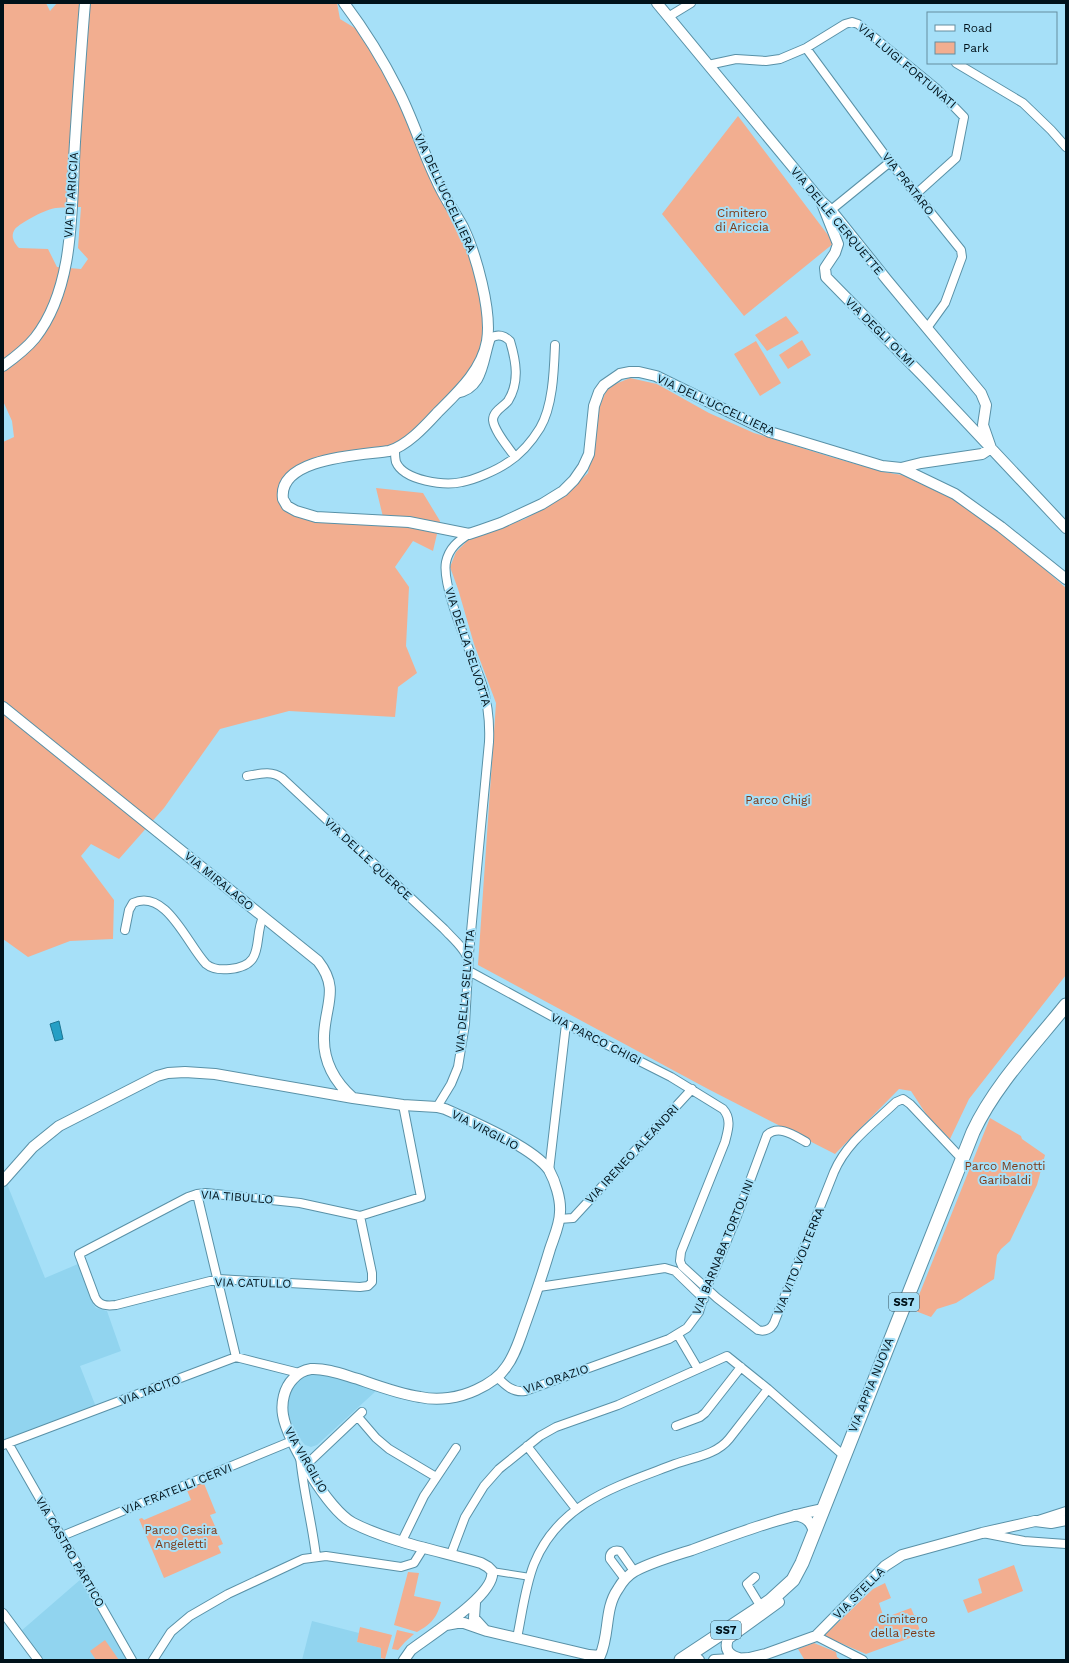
<svg xmlns="http://www.w3.org/2000/svg" width="1069" height="1663" font-family="'Work Sans',sans-serif">
  <style>
    .built { fill: #91d4ef }
    .green { fill: #f2ae90; fill-rule: evenodd }
    .water { fill: #259fc5; stroke: #1a7592 }
    .lines { fill: none; stroke-linecap: round; stroke-linejoin: round }
    .pedestrian-casing { stroke: #5991a7; stroke-width: 8 }
    .minor-casing { stroke: #5991a7; stroke-width: 10 }
    .tertiary-casing { stroke: #5991a7; stroke-width: 12 }
    .primary-casing { stroke: #5991a7; stroke-width: 15 }
    .pedestrian { stroke: #fff; stroke-width: 6 }
    .minor { stroke: #fff; stroke-width: 8 }
    .tertiary { stroke: #fff; stroke-width: 10 }
    .primary { stroke: #fff; stroke-width: 13 }
    .labels { text-anchor: middle; stroke-width: 4; stroke-linejoin: round; paint-order: stroke }
    .shield { fill: #a6e0f8; stroke: #32505d; stroke-width: 1 }
    .shield-label { font-size: 11px; font-weight: bold; fill: #00121a }
    .street-label { font-size: 12px; fill: #00121a; stroke: #a6e0f8 }
    .park-label { font-size: 12px; fill: #7e3a18; stroke: #a6e0f8 }
  </style>
  <rect width="100%" height="100%" fill="#a6e0f8"/>
  <!-- built -->
  <path class="built" d="M7,1184l38,94 33,-14 15,40 3,4 11,3 14,40 -41,15 16,41 -93,36v-256z
    M310,1372l25,4 41,15 -59,54 -6,2 -6,-2 -5,-6 -12,-23 -1,-11 5,-23z
    M81,1579l46,81h-83l-23,-29z
    M312,1621l47,12 -2,9 24,6v12h-79z"/>
  <!-- green -->
  <path class="green" d="M3,3h43l4,8 7,-8h280l3,16 28,17 73,154 9,26 14,13 23,82 -7,49 -79,86 -95,20 -23,29 16,18 85,8 -8,-33 47,5 17,28 -7,30 -20,-10 -18,26 14,20 -3,59 11,27 -19,14 -3,30 -106,-6 -69,18 -56,79 -45,51 -28,-15 -10,12 33,44 -1,39 -43,2 -42,16 -25,-18v-497l11,-5 -2,-16 -9,-20zM81,207l-3,41 10,11 -7,10 -24,-2 -9,-18 -29,-1c-5,-5 -9,-12 -4,-19 5,-6 33,-21 41,-21 8,-1 17,-1 25,-1z
    M738,116l96,127 -90,73 -82,-102z
    M786,316l13,17 -32,18 -12,-16z
    M802,340l9,15 -23,14 -9,-14z
    M756,341l25,42 -21,13 -26,-42z
    M630,378l27,6 52,29 45,20 77,24 53,15 18,3 53,25 70,52 41,36v387l-97,124 -19,40 -22,-22 -17,-26 -12,-2 -64,65 -127,-65 -230,-124 18,-262 -22,-59 -16,-55 -8,-22 6,-15 14,-14 55,-19 40,-24 23,-22 6,-29 3,-32 11,-25z
    M990,1118l31,18 1,3 23,16 -8,30 -27,56 -9,8 -4,6 -3,24 -38,24 -19,6 -6,8 -18,-7z
    M203,1481l13,32 -6,2 13,29 -5,2 3,7 -57,25 -25,-59 3,-1 2,2 47,-20 -5,-12z
    M1014,1565l9,26 -55,22 -5,-13 19,-7 -4,-14z
    M408,1572l11,1 -5,23 27,6c-4,16 -10,22 -24,30l-23,-7z
    M885,1583l6,15 -12,5 5,15 27,-10 3,7h4l4,4v3l-4,3 3,9 -55,20 -42,-18 49,-47z
    M360,1627l32,8 -7,24 -4,-1v-10l-24,-6z
    M397,1630l17,4 -9,8 -7,8 -6,-1z
    M105,1640l14,20h-23l-6,-9z
    M814,1643l22,9 1,5 4,3h-39l2,-1 -6,-10z"/>
  <!-- water -->
  <path class="water" d="M59,1021l4,18 -8,2 -5,-17z"/>
  <g class="lines">
    <defs>
      <path id="pedestrian" d="M492,1571l38,6"/>
      <path id="minor" d="M668,17l23,-14
        M806,48l84,114 71,88 1,7 -17,46 -18,25
        M956,63l67,40 28,27 15,17
        M708,65l28,-6 30,2 14,-2 26,-11 39,-24 7,-2 6,2 78,64 28,29 -8,41 -40,36
        M831,210l59,-48
        M456,394c29,-5 27,-34 35,-56 7,-5 14,-2 19,3 6,20 10,41 -2,60 -5,6 -15,10 -15,19 1,11 16,28 22,37
        M395,450c0,3 0,8 1,12 8,19 49,24 66,20 12,-2 35,-12 45,-19 13,-8 25,-22 33,-35 13,-22 14,-58 15,-83
        M247,776c12,-2 24,-6 35,2l162,151c7,8 22,20 24,31
        M125,930l4,-20 4,-7c33,-15 54,41 73,61 6,5 15,6 24,5 36,-3 23,-30 33,-52
        M469,971l97,53 105,53 52,32c9,10 5,21 2,33l-44,110 -1,9 2,5 35,32 41,32c7,2 13,-1 16,-7l60,-151c13,-30 39,-48 62,-70l7,-3 7,5 52,55
        M437,1107l14,-23 7,-17 7,-43 4,-71 20,-211c1,-20 -1,-38 -7,-58 -9,-27 -41,-97 -36,-122 3,-14 12,-21 23,-28
        M549,1171l17,-147
        M206,1193l94,10 60,13 12,57v9l-4,4 -8,1 -142,-8 -102,26c-9,1 -17,1 -21,-8l-16,-43 109,-57 9,-3z
        M197,1194l39,163
        M360,1216l61,-19 -18,-92
        M559,1219l14,-1 119,-129
        M539,1287l126,-19 10,3 29,28
        M678,1335l20,34
        M497,1377c8,8 16,16 28,14l144,-52 18,-11 12,-16 7,-24 7,-14 24,-58 30,-81c12,-11 28,1 39,7
        M358,1417l18,21 13,11 47,28
        M676,1426l24,-9 5,-4 36,-46
        M8,1443l124,217
        M3,1445l233,-88 63,16
        M527,1446l49,63
        M300,1456c3,34 12,66 16,100
        M306,1465l56,-53
        M1035,1521l31,-10
        M983,1533l41,8 42,3
        M62,1536l230,-95
        M402,1541l22,-45 32,-48
        M451,1554l14,-37 19,-31 15,-17 41,-33 16,-9 62,-22 109,-49 41,33 75,66
        M755,1577l-8,7 14,23
        M625,1579l-15,-20c-1,-6 4,-10 10,-8l14,20
        M3,1613l35,47
        M816,1636l47,24
        M517,1638c5,-24 8,-51 17,-74 25,-62 84,-78 141,-100 19,-7 41,-9 54,-25l39,-50
        M153,1660l18,-28 19,-16 38,-22 75,-35 23,-3 75,11 13,-4 10,-16"/>
      <path id="tertiary" d="M344,3c21,28 39,57 54,87 15,29 24,60 38,89 7,17 18,32 27,48 13,27 29,84 24,114 -5,29 -29,51 -49,71 -13,14 -30,33 -49,39 -26,4 -112,6 -106,48l4,7 9,5 20,6 93,5 60,12 12,-4 20,-7 41,-19 21,-13 11,-11 9,-13 6,-13 5,-48 5,-14 5,-7 16,-11 10,-2h9l17,4 114,56 112,34 19,2 54,26 46,33 65,52
        M657,3l164,198 10,9 56,70 94,113 5,12 -3,20 8,23
        M821,201l17,43 -3,9 -10,15 1,9 100,102 140,149
        M3,366c11,-8 23,-17 32,-28 41,-52 36,-133 40,-196 3,-46 6,-93 10,-139
        M901,468l20,-5 61,-9 9,-6
        M3,707l315,254c22,28 7,44 6,75 -1,25 11,46 29,62
        M3,1181l30,-34 26,-21 98,-50 11,-3 17,-1 30,2 138,24 50,7 34,2 8,2c26,12 88,38 104,61 6,11 12,29 11,42 0,12 -6,25 -10,37 -8,27 -17,53 -26,78 -5,14 -9,28 -18,40 -7,11 -19,18 -30,23 -17,8 -38,11 -56,7 -21,-3 -42,-11 -62,-18 -14,-4 -31,-11 -47,-10 -7,1 -13,4 -18,10 -9,9 -12,24 -10,36 4,26 46,96 70,108 37,19 87,28 128,40l7,4 4,4c5,23 -63,65 -81,79l-7,10
        M795,1515c11,2 16,6 19,17
        M475,1603l-1,15 10,11
        M446,1625l11,-2h7l23,8 102,24 11,1c10,-22 4,-47 18,-67 4,-7 10,-14 17,-18 17,-9 38,-15 57,-21 43,-16 86,-32 131,-41
        M691,1653l8,7
        M739,1658c-10,-3 -15,-8 -11,-19l51,-37
        M714,1660l35,-2 17,-4 50,-18 69,-70 17,-11 80,-22 53,-12 16,2 15,-3"/>
      <path id="primary" d="M681,1660l89,-59 23,-21 9,-17 171,-431c22,-47 61,-87 93,-127"/>
    </defs>
    <!-- pedestrian casing -->
    <use href="#pedestrian" class="pedestrian-casing"/>
    <!-- minor casing -->
    <use href="#minor" class="minor-casing"/>
    <!-- tertiary casing -->
    <use href="#tertiary" class="tertiary-casing"/>
    <!-- primary casing -->
    <use href="#primary" class="primary-casing"/>
    <!-- pedestrian -->
    <use href="#pedestrian" class="pedestrian"/>
    <!-- minor -->
    <use href="#minor" class="minor"/>
    <!-- tertiary -->
    <use href="#tertiary" class="tertiary"/>
    <!-- primary -->
    <use href="#primary" class="primary"/>
  </g>
  <g class="labels">
    <!-- shield labels -->
    <g class="shield">
      <rect x="889" y="1293" width="30" height="18" rx="3"/>
      <rect x="711" y="1621" width="30" height="18" rx="3"/>
    </g>
    <g class="shield-label">
      <text x="904" y="1306">SS7</text>
      <text x="726" y="1634">SS7</text>
    </g>
    <!-- street labels -->
    <g class="street-label">
      <text transform="translate(907 66) rotate(40)" y="4">VIA LUIGI FORTUNATI</text>
      <text transform="translate(908 184) rotate(52)" y="4">VIA PRATARO</text>
      <text transform="translate(445 193) rotate(65)" y="4">VIA DELL'UCCELLIERA</text>
      <text transform="translate(71 195) rotate(-86)" y="4">VIA DI ARICCIA</text>
      <text transform="translate(837 221) rotate(50)" y="4">VIA DELLE CERQUETTE</text>
      <text transform="translate(880 332) rotate(45)" y="4">VIA DEGLI OLMI</text>
      <text transform="translate(716 405) rotate(25)" y="4">VIA DELL'UCCELLIERA</text>
      <text transform="translate(468 647) rotate(72)" y="4">VIA DELLA SELVOTTA</text>
      <text transform="translate(368 859) rotate(43)" y="4">VIA DELLE QUERCE</text>
      <text transform="translate(219 881) rotate(39)" y="4">VIA MIRALAGO</text>
      <text transform="translate(465 991) rotate(-85)" y="4">VIA DELLA SELVOTTA</text>
      <text transform="translate(596 1039) rotate(27)" y="4">VIA PARCO CHIGI</text>
      <text transform="translate(485 1130) rotate(27)" y="4">VIA VIRGILIO</text>
      <text transform="translate(632 1154) rotate(-47)" y="4">VIA IRENEO ALEANDRI</text>
      <text transform="translate(237 1197) rotate(4)" y="4">VIA TIBULLO</text>
      <text transform="translate(723 1247) rotate(-68)" y="4">VIA BARNABA TORTOLINI</text>
      <text transform="translate(799 1261) rotate(-68)" y="4">VIA VITO VOLTERRA</text>
      <text transform="translate(253 1283) rotate(1)" y="4">VIA CATULLO</text>
      <text transform="translate(556 1379) rotate(-19)" y="4">VIA ORAZIO</text>
      <text transform="translate(871 1385) rotate(-68)" y="4">VIA APPIA NUOVA</text>
      <text transform="translate(150 1390) rotate(-21)" y="4">VIA TACITO</text>
      <text transform="translate(306 1460) rotate(60)" y="4">VIA VIRGILIO</text>
      <text transform="translate(177 1489) rotate(-22)" y="4">VIA FRATELLI CERVI</text>
      <text transform="translate(70 1552) rotate(60)" y="4">VIA CASTRO PARTICO</text>
      <text transform="translate(859 1593) rotate(-45)" y="4">VIA STELLA</text>
    </g>
    <!-- park labels -->
    <g class="park-label">
      <text x="742" y="217">Cimitero<tspan x="742" dy="14">di Ariccia</tspan></text>
      <text x="778" y="804">Parco Chigi</text>
      <text x="1005" y="1170">Parco Menotti<tspan x="1005" dy="14">Garibaldi</tspan></text>
      <text x="181" y="1534">Parco Cesira<tspan x="181" dy="14">Angeletti</tspan></text>
      <text x="903" y="1623">Cimitero<tspan x="903" dy="14">della Peste</tspan></text>
    </g>
  </g>
  <!-- border -->
  <rect width="1069" height="1663" fill="none" stroke="#00121a" stroke-width="8"/>
  <!-- legend -->
  <rect x="927" y="12" width="130" height="52" fill="#a6e0f8" stroke="#648e9f"/>
  <rect x="935" y="25" width="20" height="6" fill="#ffffff" stroke="#648e9f"/>
  <text x="963" y="32" font-size="12" fill="#00121a">Road</text>
  <rect x="935" y="42" width="20" height="12" fill="#f2ae90" stroke="#648e9f"/>
  <text x="963" y="52" font-size="12" fill="#00121a">Park</text>
</svg>
